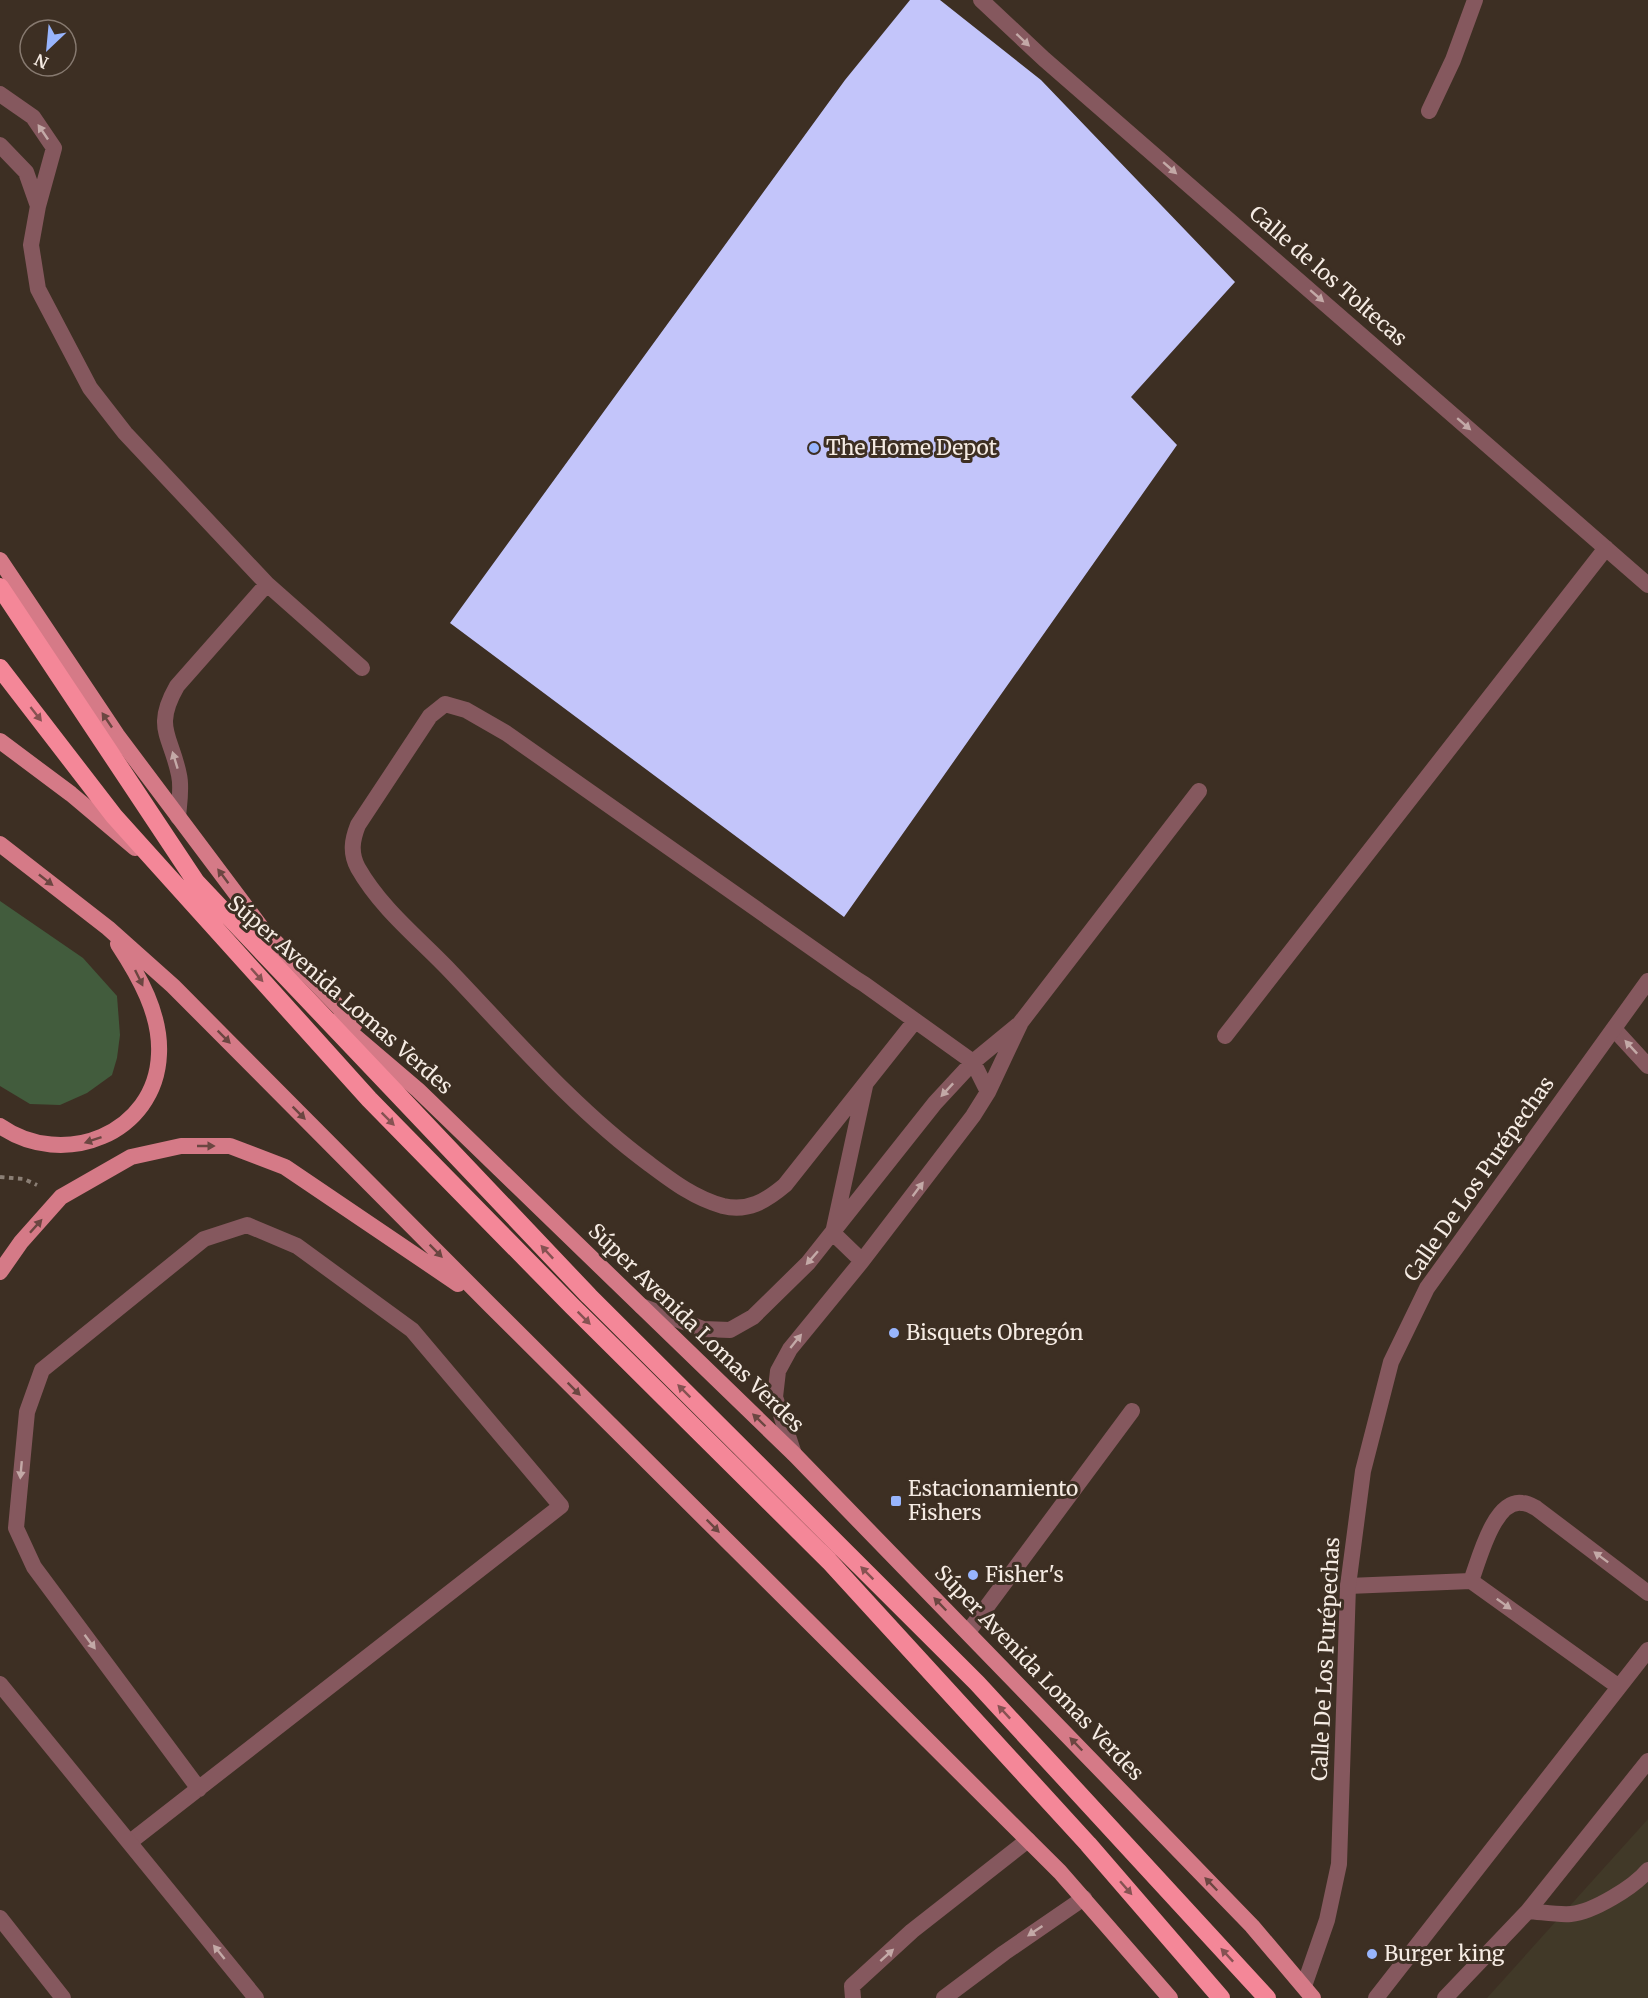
<svg xmlns="http://www.w3.org/2000/svg" width="1648" height="1998" font-family="Merriweather,serif">
  <style>
    .commercial { fill: #413928 }
    .green { fill: #425c3d }
    .building { fill: #c3c5fa }
    .lines { fill: none; stroke-linecap: round; stroke-linejoin: round }
    .path { stroke: #8b7f75; stroke-width: 4; stroke-dasharray: 4.5 4.5; stroke-linecap: butt }
    .service { stroke: #85585e; stroke-width: 16 }
    .minor { stroke: #85585e; stroke-width: 16 }
    .primary { stroke: #d57a87; stroke-width: 16 }
    .motorway { stroke: #f48798; stroke-width: 18 }
    .oneway { fill: #c3a9a7 }
    .oneway2 { fill: #865252 }
    .oneway3 { fill: #6b4641 }
    .poi-dot { fill: #98b5fd; stroke: #3d2f23; stroke-width: 2 }
    .labels { text-anchor: middle; stroke-width: 6; stroke-linejoin: round; paint-order: stroke }
    .street-label { font-size: 21px; fill: #f5ebe3; stroke: #3d2f23 }
    .poi-label { font-size: 21px; fill: #f5ebe3; stroke: #3d2f23; text-anchor: start }
  </style>
  <rect width="100%" height="100%" fill="#3d2f23"/>
  <!-- commercial -->
  <path class="commercial" d="M1648,1819v179h-161z"/>
  <!-- green -->
  <path class="green" d="M0,901l83,57 34,38 3,39 -3,23 -5,17 -25,18 -27,12 -30,-1 -30,-18z"/>
  <!-- building -->
  <path class="building" d="M910,0h30l101,80 194,202 -104,115 46,48 -333,472 -394,-294 395,-543z"/>
  <g class="lines">
    <!-- path -->
    <path class="path" d="M0,1177l24,2 13,6"/>
    <!-- service -->
    <path class="service" d="M0,94l33,23 21,31 -16,58 -7,39 7,44 52,99 35,45 142,151 95,84
      M1429,111l24,-51 22,-60
      M0,145l26,27 12,34
      M178,817c1,-13 4,-29 1,-42 -8,-40 -26,-47 -2,-89l90,-102
      M915,1021l-130,164c-19,16 -37,27 -62,21 -29,-8 -51,-25 -75,-43 -73,-54 -133,-124 -196,-190 -32,-34 -70,-63 -94,-105 -8,-15 -6,-28 0,-43l72,-109 15,-12 21,6 40,23 350,246 8,5 109,78 15,30
      M1614,1029l34,37
      M862,1261l-29,-28 32,-147
      M641,1306l62,23 27,1 23,-13 55,-54 127,-160 38,-41 45,-37
      M794,1454l-19,-57 3,-26 12,-22 72,-88 111,-145 15,-24 33,-70 178,-231
      M1348,1586l123,-5
      M968,1632l164,-221
      M1619,1687l-148,-106c8,-21 23,-82 51,-78 5,0 10,3 14,5l112,85
      M130,1842c144,-112 287,-225 431,-336l-149,-176 -115,-84 -50,-21 -43,14 -162,131 -15,42 -11,116 18,39 165,222
      M1528,1911c14,1 29,4 43,3 22,-2 63,-27 77,-44
      M853,1998l-1,-12 60,-55 116,-91
      M944,1998l60,-45 80,-55
      M1376,1998l272,-348
      M1445,1998l83,-87 120,-150"/>
    <!-- minor -->
    <path class="minor" d="M981,0l63,59 604,526
      M1225,1036l381,-488
      M0,1684l256,314
      M0,1918l63,80
      M1304,1986l23,-66 12,-56 9,-278 15,-115 28,-109 36,-74 221,-307"/>
    <!-- primary -->
    <path class="primary" d="M0,560l117,175 144,192 94,97
      M0,741l71,53 64,54
      M0,844l108,84 65,58 317,319 570,567 110,126
      M337,1021l81,69 376,364 458,472 61,72
      M0,1126c63,44 156,8 159,-72 2,-40 -20,-78 -41,-110
      M0,1272l21,-30 40,-45 70,-40 50,-11h49l55,21 173,117"/>
    <!-- motorway -->
    <path class="motorway" d="M0,587l196,295 393,414 388,387 290,315
      M0,668l114,148 255,283 203,207 257,255 259,283 133,154"/>
  </g>
  <!-- one-way arrows -->
  <defs><path id="oneway-solid" d="M-6-.8H1V-3.2L6.5 0L1 3.2V.8H-6Z" transform="scale(1.5)"/></defs>
  <g class="oneway">
    <use href="#oneway-solid" transform="translate(1023 40) rotate(43)"/>
    <use href="#oneway-solid" transform="translate(43 132) rotate(-124)"/>
    <use href="#oneway-solid" transform="translate(1170 168) rotate(41)"/>
    <use href="#oneway-solid" transform="translate(1317 296) rotate(41)"/>
    <use href="#oneway-solid" transform="translate(1464 424) rotate(41)"/>
    <use href="#oneway-solid" transform="translate(175 760) rotate(-107)"/>
    <use href="#oneway-solid" transform="translate(1631 1047) rotate(-133)"/>
    <use href="#oneway-solid" transform="translate(947 1090) rotate(133)"/>
    <use href="#oneway-solid" transform="translate(918 1189) rotate(-53)"/>
    <use href="#oneway-solid" transform="translate(812 1258) rotate(131)"/>
    <use href="#oneway-solid" transform="translate(796 1341) rotate(-51)"/>
    <use href="#oneway-solid" transform="translate(21 1470) rotate(95)"/>
    <use href="#oneway-solid" transform="translate(1601 1557) rotate(-143)"/>
    <use href="#oneway-solid" transform="translate(1504 1604) rotate(36)"/>
    <use href="#oneway-solid" transform="translate(90 1642) rotate(53)"/>
    <use href="#oneway-solid" transform="translate(1035 1931) rotate(146)"/>
    <use href="#oneway-solid" transform="translate(219 1952) rotate(-129)"/>
    <use href="#oneway-solid" transform="translate(887 1955) rotate(-42)"/>
  </g>
  <g class="oneway2">
    <use href="#oneway-solid" transform="translate(36 714) rotate(52)"/>
    <use href="#oneway-solid" transform="translate(257 975) rotate(48)"/>
    <use href="#oneway-solid" transform="translate(388 1119) rotate(45)"/>
    <use href="#oneway-solid" transform="translate(547 1252) rotate(-133)"/>
    <use href="#oneway-solid" transform="translate(584 1318) rotate(45)"/>
    <use href="#oneway-solid" transform="translate(684 1391) rotate(-135)"/>
    <use href="#oneway-solid" transform="translate(867 1573) rotate(-135)"/>
    <use href="#oneway-solid" transform="translate(1004 1712) rotate(-133)"/>
    <use href="#oneway-solid" transform="translate(1126 1888) rotate(49)"/>
    <use href="#oneway-solid" transform="translate(1227 1955) rotate(-133)"/>
  </g>
  <g class="oneway3">
    <use href="#oneway-solid" transform="translate(107 720) rotate(-124)"/>
    <use href="#oneway-solid" transform="translate(223 876) rotate(-127)"/>
    <use href="#oneway-solid" transform="translate(46 880) rotate(38)"/>
    <use href="#oneway-solid" transform="translate(139 978) rotate(64)"/>
    <use href="#oneway-solid" transform="translate(224 1037) rotate(45)"/>
    <use href="#oneway-solid" transform="translate(299 1113) rotate(45)"/>
    <use href="#oneway-solid" transform="translate(93 1140) rotate(161)"/>
    <use href="#oneway-solid" transform="translate(206 1146)"/>
    <use href="#oneway-solid" transform="translate(36 1226) rotate(-48)"/>
    <use href="#oneway-solid" transform="translate(436 1251) rotate(45)"/>
    <use href="#oneway-solid" transform="translate(574 1389) rotate(45)"/>
    <use href="#oneway-solid" transform="translate(759 1420) rotate(-136)"/>
    <use href="#oneway-solid" transform="translate(713 1526) rotate(45)"/>
    <use href="#oneway-solid" transform="translate(940 1604) rotate(-134)"/>
    <use href="#oneway-solid" transform="translate(1076 1744) rotate(-134)"/>
    <use href="#oneway-solid" transform="translate(1211 1884) rotate(-134)"/>
  </g>
  <!-- markers -->
  <g class="poi-dot">
    <circle cx="814" cy="448" r="6"/>
    <circle cx="894" cy="1333" r="6"/>
    <rect x="890" y="1495" width="12" height="12" rx="3"/>
    <circle cx="973" cy="1575" r="6"/>
    <circle cx="1372" cy="1954" r="6"/>
  </g>
  <g class="labels">
    <!-- street labels -->
    <g class="street-label">
      <text transform="translate(1328 276) rotate(41)" y="7">Calle de los Toltecas</text>
      <text transform="translate(340 995) rotate(41)" y="7">Súper Avenida Lomas Verdes</text>
      <text transform="translate(1479 1179) rotate(-55)" y="7">Calle De Los Purépechas</text>
      <text transform="translate(696 1328) rotate(44)" y="7">Súper Avenida Lomas Verdes</text>
      <text transform="translate(1326 1659) rotate(-87)" y="7">Calle De Los Purépechas</text>
      <text transform="translate(1039 1673) rotate(46)" y="7">Súper Avenida Lomas Verdes</text>
    </g>
    <!-- poi labels -->
    <g class="poi-label">
      <text x="826" y="455">The Home Depot</text>
      <text x="906" y="1340">Bisquets Obregón</text>
      <text x="908" y="1496">Estacionamiento<tspan x="908" dy="24">Fishers</tspan></text>
      <text x="985" y="1582">Fisher's</text>
      <text x="1384" y="1961">Burger king</text>
    </g>
  </g>
  <!-- north arrow -->
  <g transform="translate(48 48) rotate(206)"><circle r="28" fill="#3d2f23" stroke="#877a70" stroke-width="1.5"/>
  <path d="M0-4.5L10 22L0 15L-10 22Z" fill="#98b5fd"/>
  <text y="-9" font-size="16" font-weight="bold" text-anchor="middle" fill="#f5ebe3">N</text>
  </g>
</svg>
